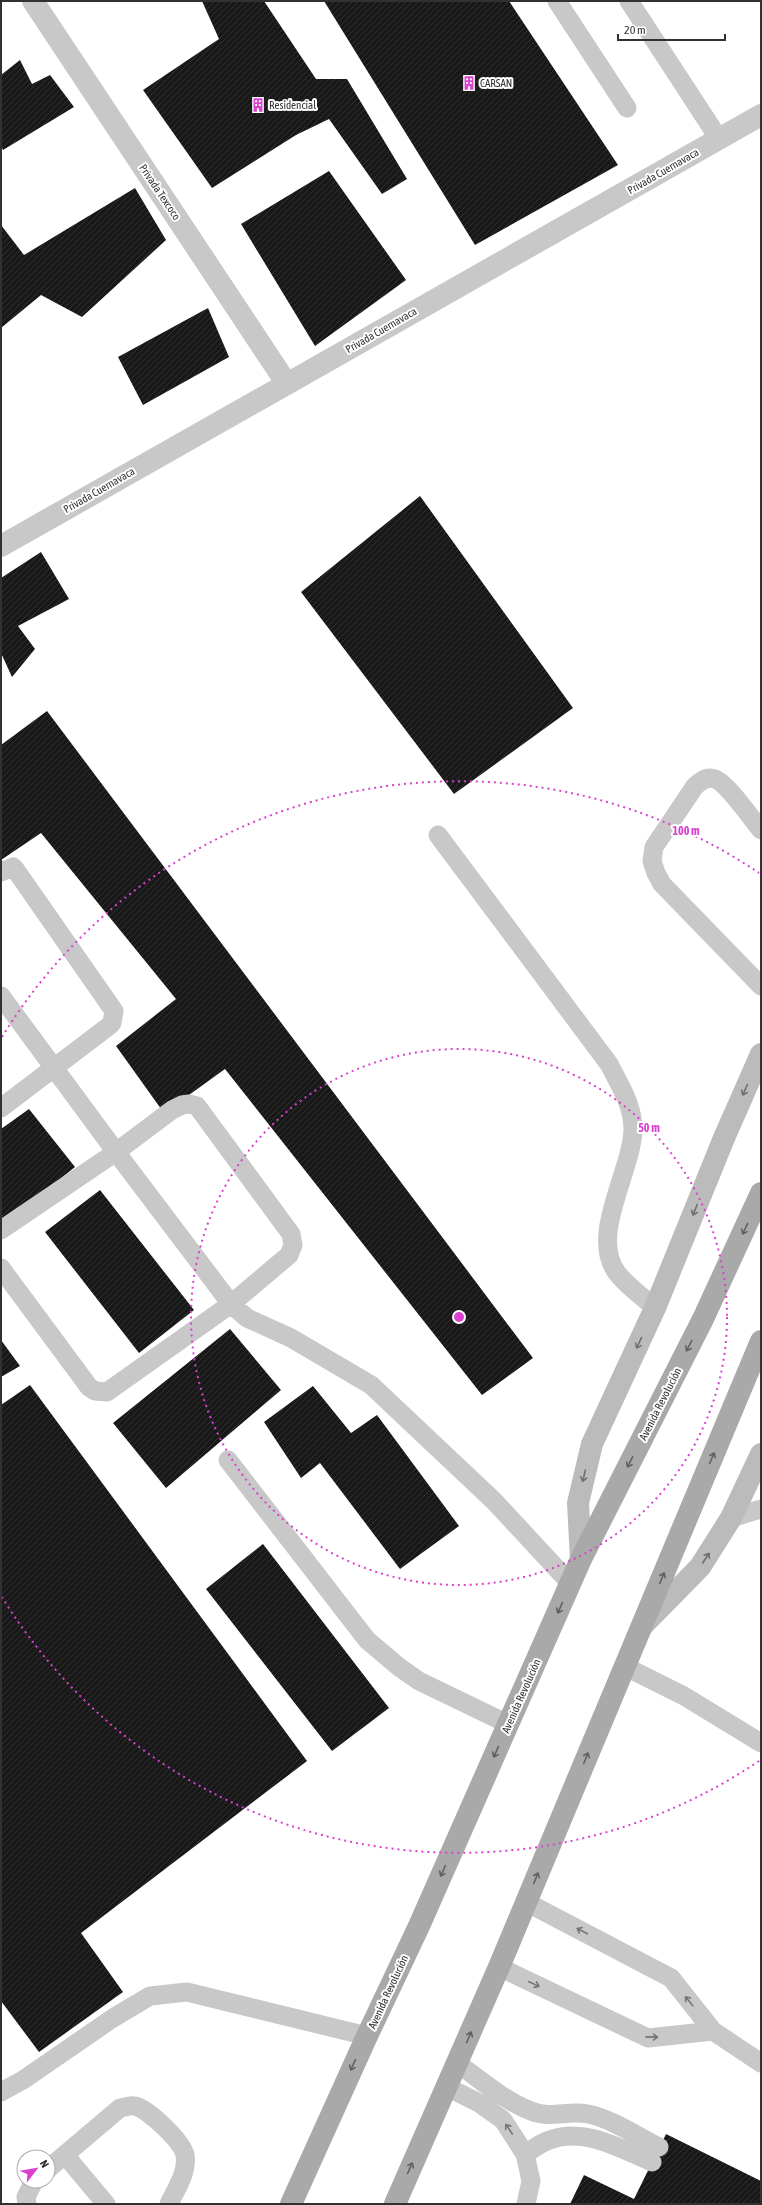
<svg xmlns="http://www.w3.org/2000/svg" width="762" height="2205" font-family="'Asap Condensed',sans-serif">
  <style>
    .building { fill: url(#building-hatch) }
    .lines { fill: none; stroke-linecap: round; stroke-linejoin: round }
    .lane { stroke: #c8c8c8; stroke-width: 19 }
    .street { stroke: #c8c8c8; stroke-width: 22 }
    .secondary { stroke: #bbb; stroke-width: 22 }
    .primary { stroke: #a9a9a9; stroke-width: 22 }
    .oneway { stroke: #6f6f6f }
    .oneway2 { stroke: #616161 }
    .oneway3 { stroke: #757575 }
    .ring { fill: none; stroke: #da41cf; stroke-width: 2; stroke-dasharray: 2 4 }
    .labels { text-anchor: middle; stroke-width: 4; stroke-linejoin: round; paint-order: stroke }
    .poi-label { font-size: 11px; fill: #313131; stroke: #fff; text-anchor: start }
    .street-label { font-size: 11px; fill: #313131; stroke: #fff }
    .centre { fill: #da41cf; stroke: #fff; stroke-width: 2 }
    .ring-label { font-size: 12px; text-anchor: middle; font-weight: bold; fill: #da41cf; stroke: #fff; stroke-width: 4; stroke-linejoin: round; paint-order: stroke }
  </style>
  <defs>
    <pattern id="building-hatch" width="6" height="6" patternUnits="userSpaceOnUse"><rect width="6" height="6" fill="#181818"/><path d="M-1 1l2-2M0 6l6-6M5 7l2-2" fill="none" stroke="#313131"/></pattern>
  </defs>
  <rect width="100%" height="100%" fill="#fff"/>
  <!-- building -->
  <path class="building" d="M202,1h62l52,78h31l60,100 -25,15 -53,-75 -33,16 -84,53 -69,-98 76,-51z
    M324,1h185l109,164 -143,80z
    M20,60l12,24 18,-9 24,32 -71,43 -2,-4v-71z
    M329,171l77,109 -91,66 -74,-122z
    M135,188l31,52 -84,77 -41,-22 -40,33v-103l23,30z
    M208,308l21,49 -86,48 -25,-48z
    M420,496l153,212 -119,86 -153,-202z
    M41,552l28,47 -51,27 17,23 -23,28 -11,-24v-75z
    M47,711l486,647 -51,37 -257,-326 -61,44 -48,-67 60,-47 -135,-166 -40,27v-115z
    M29,1109l46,58 -74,59v-97z
    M100,1190l94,120 -55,43 -94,-121z
    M230,1329l51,61 -115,98 -53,-65z
    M1,1340l19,26 -19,11z
    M30,1385l277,376 -226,172 42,59 -84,60 -38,-51v-596z
    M313,1386l38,47 26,-18 82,111 -59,43 -80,-106 -19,15 -37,-56z
    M263,1544l126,164 -57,43 -126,-162z
    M666,2134l95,47v23h-191l14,-29 50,24z"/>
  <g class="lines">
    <!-- lane -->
    <path class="lane" d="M557,1l70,107
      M629,1l90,138
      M761,830c-10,-12 -34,-47 -46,-51 -8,-3 -14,2 -20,7l-41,61 -2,14 4,12 6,11 99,102
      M438,835l171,229c10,20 24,41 24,65 -1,43 -44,106 -16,144 10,13 26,24 38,35
      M1,872l12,-5 2,2 99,142 -2,12 -3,3 -108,82
      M1,996l115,156 115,152 16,14 44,20 80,47 123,116 77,83
      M1,1230l115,-78 56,-42 10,-5 7,-1 8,2 94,128 2,11 -4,10 -58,49 -124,88 -12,-1 -6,-4 -88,-119
      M228,1460l139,180 32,27 20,14 89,43
      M731,1518l30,-9
      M624,1666l60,30 77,47
      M526,1902l145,76 42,53 48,32
      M499,1967l149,71 65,-7
      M457,2063c23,16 47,38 74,48 19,8 37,-1 57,3 24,5 49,22 71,33
      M447,2087l32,16 24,17 22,34 6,27 -5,23
      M1,2092l22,-12 90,-62 37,-22 37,-4 180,44
      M525,2154c7,-4 14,-10 22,-13 36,-15 72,7 105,21
      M65,2155l41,49
      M48,2169l72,-61c5,-1 11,-3 15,-2 13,3 47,35 50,49 3,17 -9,34 -16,49
      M27,2204l-1,-7 8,-16"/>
    <!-- street -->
    <path class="street" d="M33,1l254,383
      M1,546l760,-431"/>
    <!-- secondary -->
    <path class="secondary" d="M581,1559l-3,-56 14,-59 63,-136 69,-170 37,-84
      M642,1626l58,-59 31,-49 30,-64"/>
    <!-- primary -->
    <path class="primary" d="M291,2204l76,-168 52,-110 162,-367 122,-240 58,-126
      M395,2204l104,-237 262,-626"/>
  </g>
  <!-- one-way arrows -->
  <defs><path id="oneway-shaft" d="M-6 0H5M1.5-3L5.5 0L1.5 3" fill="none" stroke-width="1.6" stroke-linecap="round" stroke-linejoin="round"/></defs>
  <g class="oneway">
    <use href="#oneway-shaft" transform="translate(745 1090) rotate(114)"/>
    <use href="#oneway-shaft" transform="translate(695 1210) rotate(112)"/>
    <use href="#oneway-shaft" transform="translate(639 1343) rotate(115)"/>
    <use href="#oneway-shaft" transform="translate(584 1476) rotate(103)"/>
    <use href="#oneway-shaft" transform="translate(706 1558) rotate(-57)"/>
  </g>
  <g class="oneway2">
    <use href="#oneway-shaft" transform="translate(745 1229) rotate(115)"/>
    <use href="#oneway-shaft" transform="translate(689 1346) rotate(117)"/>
    <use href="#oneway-shaft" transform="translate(712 1458) rotate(-67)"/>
    <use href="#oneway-shaft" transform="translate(630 1462) rotate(117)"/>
    <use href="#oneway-shaft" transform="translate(662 1578) rotate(-67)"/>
    <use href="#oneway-shaft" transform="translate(560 1608) rotate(114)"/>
    <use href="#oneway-shaft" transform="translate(496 1752) rotate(114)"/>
    <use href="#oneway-shaft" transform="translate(586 1758) rotate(-68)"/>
    <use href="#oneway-shaft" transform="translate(443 1871) rotate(114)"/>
    <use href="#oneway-shaft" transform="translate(536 1878) rotate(-68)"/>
    <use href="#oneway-shaft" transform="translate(469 2037) rotate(-67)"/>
    <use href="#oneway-shaft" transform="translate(353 2065) rotate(114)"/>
    <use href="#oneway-shaft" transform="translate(410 2168) rotate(-66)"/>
  </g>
  <g class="oneway3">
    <use href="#oneway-shaft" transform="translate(582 1931) rotate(-152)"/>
    <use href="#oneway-shaft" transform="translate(534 1984) rotate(25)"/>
    <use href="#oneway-shaft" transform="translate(689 2001) rotate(-129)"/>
    <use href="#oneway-shaft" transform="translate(652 2037) rotate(1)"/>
    <use href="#oneway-shaft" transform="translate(509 2129) rotate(-123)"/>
  </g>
  <!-- distance rings -->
  <g class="ring">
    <circle cx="459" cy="1317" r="268"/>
    <path d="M759 1761A536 536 0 0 1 2 1597M2 1037A536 536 0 0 1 759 873"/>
  </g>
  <!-- icons -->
  <defs>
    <symbol id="building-bare" viewBox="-9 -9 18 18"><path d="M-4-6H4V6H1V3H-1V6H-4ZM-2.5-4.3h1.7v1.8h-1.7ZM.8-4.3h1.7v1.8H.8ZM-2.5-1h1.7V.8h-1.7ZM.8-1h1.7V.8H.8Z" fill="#da41cf" stroke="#fff" stroke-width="2.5" paint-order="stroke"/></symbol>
  </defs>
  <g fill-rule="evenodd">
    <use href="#building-bare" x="459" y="73" width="20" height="20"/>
    <use href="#building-bare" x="248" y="95" width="20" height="20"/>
  </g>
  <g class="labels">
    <!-- poi labels -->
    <g class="poi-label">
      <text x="480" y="87">CARSAN</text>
      <text x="269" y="109">Residencial</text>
    </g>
    <!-- street labels -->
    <g class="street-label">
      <text transform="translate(663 171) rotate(-30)" y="4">Privada Cuernavaca</text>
      <text transform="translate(160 192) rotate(56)" y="4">Privada Texcoco</text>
      <text transform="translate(381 330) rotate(-30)" y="4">Privada Cuernavaca</text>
      <text transform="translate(99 490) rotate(-30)" y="4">Privada Cuernavaca</text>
      <text transform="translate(660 1404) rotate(-63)" y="4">Avenida Revolución</text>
      <text transform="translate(521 1696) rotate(-66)" y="4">Avenida Revolución</text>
      <text transform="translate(388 1992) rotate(-65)" y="4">Avenida Revolución</text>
    </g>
  </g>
  <circle cx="459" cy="1317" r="6" class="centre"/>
  <g class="ring-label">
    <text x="686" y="835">100 m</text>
    <text x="649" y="1132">50 m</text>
  </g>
  <!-- border -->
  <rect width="762" height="2205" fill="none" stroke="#313131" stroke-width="4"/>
  <!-- north arrow -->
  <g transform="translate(36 2169) rotate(59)"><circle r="19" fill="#ffffff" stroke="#adadad"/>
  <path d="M0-3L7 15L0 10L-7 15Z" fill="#da41cf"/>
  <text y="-6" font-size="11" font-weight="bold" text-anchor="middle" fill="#313131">N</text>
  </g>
  <!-- scale -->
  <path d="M618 34v6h107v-6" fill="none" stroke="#313131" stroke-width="2"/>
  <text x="624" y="34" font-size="12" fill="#313131" stroke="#ffffff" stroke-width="3" paint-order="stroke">20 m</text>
</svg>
